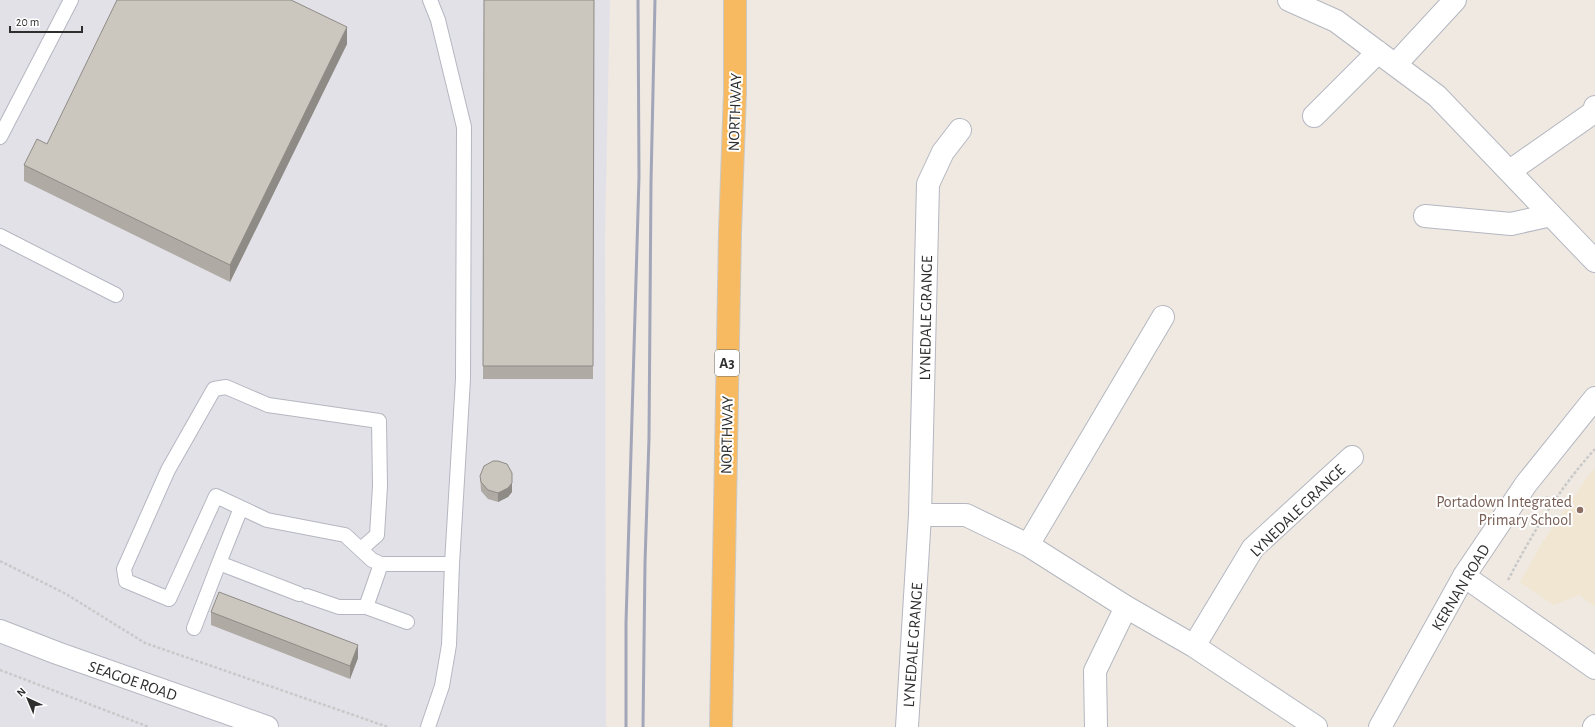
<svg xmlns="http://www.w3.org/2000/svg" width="1595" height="727" font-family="'Alegreya Sans',sans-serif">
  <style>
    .industrial { fill: #e3e1e8 }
    .education { fill: #f0e6d1 }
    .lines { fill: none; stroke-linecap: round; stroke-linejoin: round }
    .service-casing { stroke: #b4b7c1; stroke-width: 16 }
    .minor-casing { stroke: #b4b7c1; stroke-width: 24 }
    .tertiary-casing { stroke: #b4b7c1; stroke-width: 24 }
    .secondary-casing { stroke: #b4b7c1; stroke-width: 24 }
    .trunk-casing { stroke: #c9c9c9; stroke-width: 24 }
    .path { stroke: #c9c9c9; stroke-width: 2.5; stroke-dasharray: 3 2; stroke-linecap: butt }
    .service { stroke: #fff; stroke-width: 14 }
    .minor { stroke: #fff; stroke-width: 22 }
    .tertiary { stroke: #fff; stroke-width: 22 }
    .secondary { stroke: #fff; stroke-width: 22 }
    .trunk { stroke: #f8ba60; stroke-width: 22 }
    .rail { stroke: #a3a6b8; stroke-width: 3 }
    .wall { fill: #afaba4 }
    .shaded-wall { fill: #8e8b86 }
    .building { fill: #cbc7bf; stroke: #8e8b86 }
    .education-dot { fill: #8d6e63; stroke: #fff; stroke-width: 1.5 }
    .labels { text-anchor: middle; stroke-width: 4; stroke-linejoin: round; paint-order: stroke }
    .shield { fill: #fff; stroke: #6d6d6d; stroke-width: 1 }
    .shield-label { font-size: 15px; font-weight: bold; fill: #2e2e2e }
    .street-label { font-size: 16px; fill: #2e2e2e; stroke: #fff }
    .education-label { font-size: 16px; fill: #785e54; stroke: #fff; text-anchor: end }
  </style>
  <rect width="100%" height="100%" fill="#efe9e1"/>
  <!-- industrial -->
  <path class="industrial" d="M0,0h610l-5,235 1,492h-606z"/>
  <!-- education -->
  <path class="education" d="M1595,468v139l-16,-12 -25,10 -34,-23 22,-39 46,-67z"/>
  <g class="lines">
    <defs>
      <path id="service" d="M0,137l71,-137
        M0,236l116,59
        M361,549l16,-14 3,-49 -1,-65 -111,-16 -42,-18 -12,2 -46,81 -44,99 2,12 43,18 47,-103 51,24 78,15 27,25 9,4h71
        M219,563l22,-55
        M307,596l32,11h27l41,15
        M366,607l15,-43
        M194,628l25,-65 80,31
        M428,727l14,-41 7,-41 3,-81 11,-185 1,-252 -26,-107 -8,-20"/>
      <path id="minor" d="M1289,0l47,21 101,75 158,165
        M1395,65l60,-65
        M1314,116l64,-64
        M1510,171l84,-59 1,-5
        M1425,216l86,8 40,-9
        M920,515h46l62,30 98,62 68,39 122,81
        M1028,545l135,-228
        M1464,576l131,92
        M1194,646l59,-98 99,-91
        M907,727l13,-212 8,-331 15,-32 17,-22
        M1096,727l-1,-56 31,-64
        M1594,727l1,-1"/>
      <path id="tertiary" d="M1380,727l84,-151 62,-92 69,-86"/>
      <path id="secondary" d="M0,631l57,22 210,74"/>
      <path id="trunk" d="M721,727l9,-495 5,-140v-92"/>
    </defs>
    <!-- service casing -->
    <use href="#service" class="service-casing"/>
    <!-- minor casing -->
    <use href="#minor" class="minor-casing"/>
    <!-- tertiary casing -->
    <use href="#tertiary" class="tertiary-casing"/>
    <!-- secondary casing -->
    <use href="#secondary" class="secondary-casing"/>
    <!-- trunk casing -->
    <use href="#trunk" class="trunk-casing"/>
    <!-- path -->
    <path class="path" d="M1546,497l8,6
      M0,561l66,33 79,49 243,84
      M1508,580c24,-46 52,-93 87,-131
      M0,670l149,57"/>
    <!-- service -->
    <use href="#service" class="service"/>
    <!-- minor -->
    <use href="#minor" class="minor"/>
    <!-- tertiary -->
    <use href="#tertiary" class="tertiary"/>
    <!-- secondary -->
    <use href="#secondary" class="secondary"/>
    <!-- trunk -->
    <use href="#trunk" class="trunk"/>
    <!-- rail -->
    <path class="rail" d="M626,727v-104l13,-446 -1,-177
      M643,727l2,-164 4,-125 2,-256 4,-182"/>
  </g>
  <!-- wall -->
  <path class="wall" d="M484,0h110l-1,379h-110z
    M347,44l-117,238 -206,-101v-16l23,-21z
    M480,476l32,6v10l-4,5 -10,5 -10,-3 -7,-8z
    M211,612l147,46 -8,21 -139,-54z"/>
  <!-- shaded-wall -->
  <path class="shaded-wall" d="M347,27v17l-117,238v-17z
    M512,473v19l-4,5 -10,5v-9z
    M358,645v13l-8,21v-13z"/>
  <!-- building -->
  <path class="building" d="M117,0h174l56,27 -117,238 -206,-100 13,-26 10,5z
    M484,0h110l-1,366h-110z
    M493,461h5l9,3 5,9v10l-4,5 -10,5 -10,-3 -7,-8 -1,-6 4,-10z
    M219,592l139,53 -8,21 -139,-54z"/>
  <!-- markers -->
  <circle class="education-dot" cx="1580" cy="510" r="4"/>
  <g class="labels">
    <!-- shield labels -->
    <rect class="shield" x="715" y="350" width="24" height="26" rx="3"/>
    <g class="shield-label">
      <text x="727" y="368">A3</text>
    </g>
    <!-- street labels -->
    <g class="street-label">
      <text transform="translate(734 112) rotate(-88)" y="6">NORTHWAY</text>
      <text transform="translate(925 318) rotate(-89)" y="6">LYNEDALE GRANGE</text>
      <text transform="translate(726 435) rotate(-89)" y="6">NORTHWAY</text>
      <text transform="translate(1297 510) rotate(-44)" y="6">LYNEDALE GRANGE</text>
      <text transform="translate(1460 587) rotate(-59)" y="6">KERNAN ROAD</text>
      <text transform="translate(912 645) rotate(-86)" y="6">LYNEDALE GRANGE</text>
      <text transform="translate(133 680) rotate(19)" y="6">SEAGOE ROAD</text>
    </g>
    <!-- education labels -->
    <g class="education-label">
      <text x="1572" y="507">Portadown Integrated<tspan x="1572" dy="18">Primary School</tspan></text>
    </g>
  </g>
  <!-- north arrow -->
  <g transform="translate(28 699) rotate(316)" stroke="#ffffff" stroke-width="3" paint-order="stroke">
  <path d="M0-3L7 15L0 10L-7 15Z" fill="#2e2e2e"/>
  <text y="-6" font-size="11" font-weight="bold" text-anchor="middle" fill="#2e2e2e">N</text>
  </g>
  <!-- scale -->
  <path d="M10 26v6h72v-6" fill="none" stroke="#2e2e2e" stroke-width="2"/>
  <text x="16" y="26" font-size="12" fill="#2e2e2e" stroke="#ffffff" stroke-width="3" paint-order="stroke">20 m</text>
</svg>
